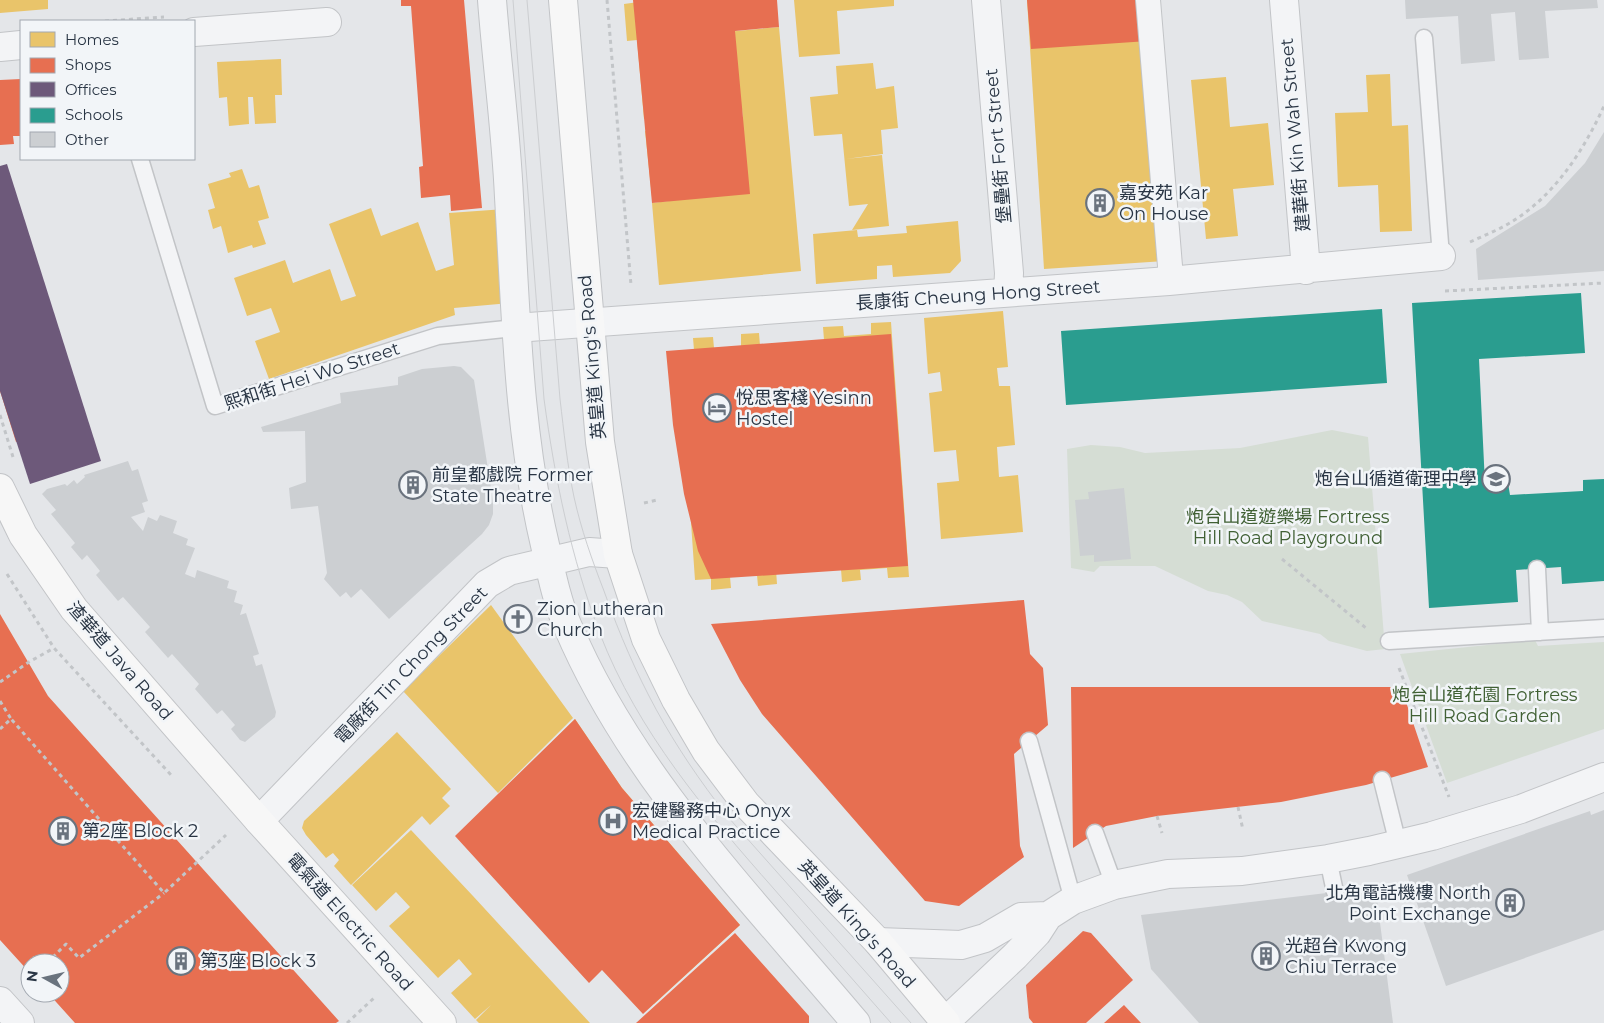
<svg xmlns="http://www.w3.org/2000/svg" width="1604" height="1023" font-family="Montserrat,'Noto Sans TC',sans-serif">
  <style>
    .green { fill: #d5ddd4 }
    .homes { fill: #e9c46a; fill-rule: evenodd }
    .shops { fill: #e76f51 }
    .offices { fill: #6d597a }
    .schools { fill: #2a9d8f }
    .building { fill: #cccfd2 }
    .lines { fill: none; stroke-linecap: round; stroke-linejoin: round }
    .service-casing { stroke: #c2c4c7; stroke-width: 19 }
    .pedestrian-casing { stroke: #c2c4c7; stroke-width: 26 }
    .minor-casing { stroke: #c2c4c7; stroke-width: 30 }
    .tertiary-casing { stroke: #c2c4c7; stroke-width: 30 }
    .secondary-casing { stroke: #c2c4c7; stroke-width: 30 }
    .path { stroke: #c2c5c8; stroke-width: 3; stroke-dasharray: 4 4; stroke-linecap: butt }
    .service { stroke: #f3f4f6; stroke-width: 16 }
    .pedestrian { stroke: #f3f4f6; stroke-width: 24 }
    .minor { stroke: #f3f4f6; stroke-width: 28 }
    .tertiary { stroke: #f3f4f6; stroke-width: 28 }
    .secondary { stroke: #f7f7f7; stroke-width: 28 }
    .tram { stroke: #ccced1; stroke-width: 1 }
    .labels { text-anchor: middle; stroke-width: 5; stroke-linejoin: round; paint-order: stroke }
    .street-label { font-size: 18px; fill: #293544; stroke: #f2f5f8 }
    .poi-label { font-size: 18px; fill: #293544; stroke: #f2f5f8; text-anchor: start }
    .park-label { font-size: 18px; fill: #416135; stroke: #f2f5f8 }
  </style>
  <rect width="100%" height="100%" fill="#e4e6e9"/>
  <!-- green -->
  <path class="green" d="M1332,430l36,7 17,212 -18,2 -38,-10 -9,-7 -58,-13 -20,-19 -15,-7 -19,-4 -53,-25h-55l-6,6 -23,-4 -4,-119 24,-4 29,2 25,6 95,-5z
    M1535,640l3,6 66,-4v87l-157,54 -47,-129z"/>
  <!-- homes -->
  <path class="homes" d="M0,0h48v9l-48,4z
    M653,0h48l2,19 -33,3 1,15 108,-10 22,244 -142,14 -7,-82 17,-2v-6l-17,2 -7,-66 17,-1 -1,-12 -17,1 -7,-79 -10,1 -3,-37zM742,109l1,12 -22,2 -2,-12z
    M794,0h100v6l-57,5 3,43 -41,3z
    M1027,0h118l20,261 -121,8z
    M281,59l1,36h-7l1,28 -21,1 -2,-27h-5l1,27 -20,2 -2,-29 -8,1 -2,-36z
    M873,63l3,26 18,-3 4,42 -17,2 2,24 -37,5 36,-4 7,71 -37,4 16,-26 -19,2 -7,-72 -28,2 -4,-39 28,-3 -2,-28z
    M1390,74l2,52 16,-1 4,106 -32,1 -2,-47 -40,2 -3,-74 33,-1 -2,-37z
    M1226,77l4,50 38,-4 6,62 -41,4 5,47 -32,3 -15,-159z
    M242,169l7,19 10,-3 10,33 -11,3 8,23 -13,4 -1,-3 -24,8 -7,-27 -8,3 -5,-19 7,-2 -7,-24 23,-7 -2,-4z
    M371,208l10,28 37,-14 18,49 18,-6 -5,-52 56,-4 6,94 -57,5 1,7 -186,64 -14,-38 25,-9 -9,-24 -24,8 -13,-38 51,-18 8,23 37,-14 11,32 15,-5 -27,-72z
    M958,221l3,40 -11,12 -57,4 -1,-12 -15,1v13l-61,5 -3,-50 44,-4 1,7 49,-4 -1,-7z
    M1003,311l5,56 -11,1 2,18h11l5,59 -18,2 2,30 19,-2 5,57 -82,7 -4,-56 22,-2 -3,-31 -22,2 -5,-59 13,-2 -2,-19 -12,2 -4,-56z
    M891,322l18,255 -21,1 -1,-10 -27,2 1,10 -19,2 -7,-89 -13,1 1,20 -32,3 -1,-20 -19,1 6,86 -19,2 -1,-11 -27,2 1,11 -20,2v-11l-16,1 -16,-230h15l-1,-12 20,-1 1,11 27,-2v-12l18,-1 7,88 64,-4 -7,-90 20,-1 1,10 27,-2v-11z
    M491,605l82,113 -75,75 -95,-102z
    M949,607l37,42 20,-18 24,27 -58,53 20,23 -28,25 -44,-50 7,-7 -37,-42 25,-23 37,42 10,-8 -38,-42z
    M0,620l16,27 -16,9z
    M805,620l37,41 19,-17 24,27 -58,52 21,24 -28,24 -45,-50 8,-7 -37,-41 25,-23 37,42 9,-8 -37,-42z
    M1344,711l8,62 -37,5 -3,-24 -9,1 3,24 -53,7 -4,-34 -45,6 4,34 -53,8 -3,-24 -9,1 3,25 -37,4 -8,-61 65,-9 4,28 9,-1 -4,-30 95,-13 4,30 10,-2 -4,-28z
    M575,719l47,69 118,137 -86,79 -174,-191z
    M397,732l54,57 -9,9 8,8 -20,19 -8,-9 -71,69 -17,-19 5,-6 -6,-7 -7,5 -20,-23 -4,-7 2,-7z
    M7,739l40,44 44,-37 25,30 -19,17 5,7 20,-18 26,31 -43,37 39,44 -52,46 -40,-45 -42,36 -10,-12v-32l4,-4 -4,-5v-133z
    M411,830l62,66 117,127h-111l-3,-3 15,-15 -16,14 -24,-26 21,-19 -13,-15 -21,19 -49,-52 21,-19 -14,-15 -20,19 -24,-26z
    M1312,897l4,33 -33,4 3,19 32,-4 5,34 -121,15 -4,-34 33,-4 -2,-21 -34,4 -4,-32z
    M156,903l40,45 43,-38 26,31 -20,17 6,6 20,-17 26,30 -43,37 7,9h-152l34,-29 -39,-44z
    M1355,990l3,33h-30l-4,-29z
    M1308,996l3,27h-31l-2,-24z"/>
  <!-- shops -->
  <path class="shops" d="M401,0h63l18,208 -31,3 -1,-16 -29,3 -2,-31 4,-1 -12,-160h-10z
    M633,0h144l2,27 -44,4 15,163 -98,9z
    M1027,0h118l3,41 -117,8z
    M21,79v57h-8l1,8 -14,1v-65z
    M6,199l71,223 -61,20 -16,-51v-190z
    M891,334l17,232 -197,13 -13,-28 -14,-57 -11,-69 -7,-74z
    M1024,600l6,54 13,14 5,57 -34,29 6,92 4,11 -65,49 -34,-5 -163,-187 -22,-34 -29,-56z
    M0,614l48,82 291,325 -3,2h-261l-27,-30h12v-30h-30v10l-30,-33z
    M1071,687h330l27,80 -62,18 -85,17 -124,14 -51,10 -33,22z
    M575,719l47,69 118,137 -97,89 -41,-44 -13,13 -134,-147z
    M1083,931l8,2 42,47 -47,43h-53l-4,-5 -3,-33z
    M735,933l74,83v7h-173z
    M1124,1005l17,18h-37z"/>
  <!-- offices -->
  <path class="offices" d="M7,164l94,297 -71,23 -30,-93v-225z"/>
  <!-- schools -->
  <path class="schools" d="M1581,293l4,60 -106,6 6,125 23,-1 2,12 73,-4v-11l21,-1v102l-42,3 -1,-17 -45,3 2,32 -89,6 -17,-305z
    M1382,309l5,74 -321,22 -5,-74z"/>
  <!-- building -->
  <path class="building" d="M1405,0h192l1,8 -53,3 4,47 -30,2 -4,-48 -24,2 4,47 -34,3 -3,-48 -52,3z
    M1604,132v139l-126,9 -2,-31 69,-43 40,-43z
    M454,366l7,1 13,13 19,121v13l-4,11 -7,9 -93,85 -28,-30 -10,9 -5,-6 -6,5 -16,-18 3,-6 -9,-67 -27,3 -2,-21 17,-6 -1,-51 -42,1 -2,-5 80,-24 -1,-10 58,-8v-8l24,-8z
    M128,461l4,10 6,-2 10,32 -6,2 3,9 -14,5 12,14 5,-14 9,4 3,-6 17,6 -4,12 15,6 -2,6 9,3 -10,26 10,4 2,-8 32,11 -2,7 10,3 -3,11 9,3 -3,10 6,-2 13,41 -6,2 3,10 6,-2 14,48 -1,5 -30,25 -5,-2 -9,-11 4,-4 -13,-15 -5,4 -22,-25 4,-5 -27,-30 -4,4 -23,-26 5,-5 -27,-30 -5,4 -22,-26 4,-4 -13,-16 -5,5 -11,-13 4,-4 -24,-29 5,-4 -14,-16 5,-5 18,-5 2,2 7,-6 3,4 8,-7 -1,-2z
    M1124,488l7,71 -37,3v-7l-14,1 -5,-56 14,-1 -1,-7z
    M1604,810v120l-158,56 -39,-111 183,-64 1,4z
    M1375,884l18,139h-194l-48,-54 -10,-54 194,-23z"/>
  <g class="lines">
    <defs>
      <path id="service" d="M1424,38l17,218
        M140,159l75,247 223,-70 77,-8
        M1537,569l3,63
        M1389,641l215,-13
        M1029,741l44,159
        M1382,780l16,64
        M1095,833l19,52
        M1328,859l7,33"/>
      <path id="pedestrian" d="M1148,0l22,266 -1,15"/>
      <path id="minor" d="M986,0l23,273 -1,19
        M1284,0l22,270
        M194,32l133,-10
        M0,47l21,-2
        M515,328l654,-47 272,-25
        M0,1001l20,22"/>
      <path id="tertiary" d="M492,0c5,66 14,131 17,197 7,117 9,234 36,348 6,27 12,57 23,82 64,151 184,272 288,396
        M259,821l228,-237 22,-13 80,-19 29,2
        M878,942l83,3 24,-7 36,-21 27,-1
        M944,1023l71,-67 22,-23 11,-17 25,-16 41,-15 54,-11 74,-3 86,-12 41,-8 63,-15 89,-27 83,-32"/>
      <path id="secondary" d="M563,0l37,442 18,112 28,85 30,61 30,51 40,53 132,138 68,81
        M0,488l23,47 51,74 185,212 183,202"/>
    </defs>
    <!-- service casing -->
    <use href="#service" class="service-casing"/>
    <!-- pedestrian casing -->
    <use href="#pedestrian" class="pedestrian-casing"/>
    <!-- minor casing -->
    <use href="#minor" class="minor-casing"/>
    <!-- tertiary casing -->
    <use href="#tertiary" class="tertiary-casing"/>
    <!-- secondary casing -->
    <use href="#secondary" class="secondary-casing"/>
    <!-- path -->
    <path class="path" d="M607,0l24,285
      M105,21l59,-4
      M1470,242c13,-6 26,-11 38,-18 45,-26 75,-72 96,-118
      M1445,291l159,-8
      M0,415l13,42
      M644,503l13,-3
      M1282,559l84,69
      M7,574l47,74 118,128
      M1399,668l50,129
      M0,682l29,-20 25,-14
      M0,701l11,18
      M0,729l11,-10 153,174 62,-58
      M1238,807l5,23
      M1157,816l5,17
      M47,963l19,-19 13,14 85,-65
      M347,1023l27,-25"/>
    <!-- service -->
    <use href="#service" class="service"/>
    <!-- pedestrian -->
    <use href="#pedestrian" class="pedestrian"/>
    <!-- minor -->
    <use href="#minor" class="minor"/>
    <!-- tertiary -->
    <use href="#tertiary" class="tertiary"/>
    <!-- secondary -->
    <use href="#secondary" class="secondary"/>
    <!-- tram -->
    <path class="tram" d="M513,0l31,399c11,81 27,158 56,235 38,98 106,178 174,255 39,45 78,90 117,134
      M527,0l33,399c4,33 7,65 14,98 7,32 18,63 30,94 32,89 66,152 124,226l183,206"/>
  </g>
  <!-- icons -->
  <defs>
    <symbol id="building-ring" viewBox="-11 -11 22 22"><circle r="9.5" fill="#f2f5f8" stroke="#6a737e" stroke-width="1.5"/><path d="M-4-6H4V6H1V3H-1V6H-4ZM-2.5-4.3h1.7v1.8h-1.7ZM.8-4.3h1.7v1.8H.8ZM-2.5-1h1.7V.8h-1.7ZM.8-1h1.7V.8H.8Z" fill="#6a737e"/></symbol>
    <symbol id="hotel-ring" viewBox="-11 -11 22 22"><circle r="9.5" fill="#f2f5f8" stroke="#6a737e" stroke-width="1.5"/><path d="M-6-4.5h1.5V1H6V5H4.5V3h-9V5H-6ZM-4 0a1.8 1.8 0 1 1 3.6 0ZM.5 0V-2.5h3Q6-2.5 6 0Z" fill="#6a737e"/></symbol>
    <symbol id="school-ring" viewBox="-11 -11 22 22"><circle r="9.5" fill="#f2f5f8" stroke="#6a737e" stroke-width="1.5"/><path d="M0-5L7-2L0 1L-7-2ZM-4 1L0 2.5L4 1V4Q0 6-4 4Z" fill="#6a737e"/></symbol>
    <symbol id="church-ring" viewBox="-11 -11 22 22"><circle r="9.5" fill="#f2f5f8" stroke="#6a737e" stroke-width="1.5"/><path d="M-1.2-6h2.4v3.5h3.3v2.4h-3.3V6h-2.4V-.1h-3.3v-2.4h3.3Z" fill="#6a737e"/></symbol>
    <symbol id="hospital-ring" viewBox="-11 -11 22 22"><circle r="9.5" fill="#f2f5f8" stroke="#6a737e" stroke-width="1.5"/><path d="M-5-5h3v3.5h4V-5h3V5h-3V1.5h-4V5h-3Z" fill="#6a737e"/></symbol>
  </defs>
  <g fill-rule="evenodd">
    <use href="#building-ring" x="1084" y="187" width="32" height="32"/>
    <use href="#hotel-ring" x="701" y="392" width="32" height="32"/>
    <use href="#school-ring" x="1480" y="463" width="32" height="32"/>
    <use href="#building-ring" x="397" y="469" width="32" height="32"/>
    <use href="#church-ring" x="502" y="603" width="32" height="32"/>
    <use href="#hospital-ring" x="597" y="805" width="32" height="32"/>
    <use href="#building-ring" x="47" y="815" width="32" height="32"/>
    <use href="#building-ring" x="1494" y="887" width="32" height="32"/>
    <use href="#building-ring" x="1250" y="940" width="32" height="32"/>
    <use href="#building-ring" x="165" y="945" width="32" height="32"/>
  </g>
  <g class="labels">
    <!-- street labels -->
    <g class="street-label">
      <text transform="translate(1295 135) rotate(-95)" y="6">建華街 Kin Wah Street</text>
      <text transform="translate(998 146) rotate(-95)" y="6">堡壘街 Fort Street</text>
      <text transform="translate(978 295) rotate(-4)" y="6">長康街 Cheung Hong Street</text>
      <text transform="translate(592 357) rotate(-95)" y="6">英皇道 King's Road</text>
      <text transform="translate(312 376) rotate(-18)" y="6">熙和街 Hei Wo Street</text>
      <text transform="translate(120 661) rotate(49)" y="6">渣華道 Java Road</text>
      <text transform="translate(411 665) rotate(-46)" y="6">電廠街 Tin Chong Street</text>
      <text transform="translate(350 922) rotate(48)" y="6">電氣道 Electric Road</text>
      <text transform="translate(857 924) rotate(48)" y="6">英皇道 King's Road</text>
    </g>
    <!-- poi labels -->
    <g class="poi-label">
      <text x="1119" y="199">嘉安苑 Kar<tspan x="1119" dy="21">On House</tspan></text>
      <text x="736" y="404">悅思客棧 Yesinn<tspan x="736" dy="21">Hostel</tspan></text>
      <text x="432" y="481">前皇都戲院 Former<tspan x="432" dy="21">State Theatre</tspan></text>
      <text x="1477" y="485" text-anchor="end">炮台山循道衛理中學</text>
      <text x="537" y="615">Zion Lutheran<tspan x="537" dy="21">Church</tspan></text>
      <text x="632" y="817">宏健醫務中心 Onyx<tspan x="632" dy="21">Medical Practice</tspan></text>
      <text x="82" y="837">第2座 Block 2</text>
      <text x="1491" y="899" text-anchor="end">北角電話機樓 North<tspan x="1491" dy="21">Point Exchange</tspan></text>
      <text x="1285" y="952">光超台 Kwong<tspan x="1285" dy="21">Chiu Terrace</tspan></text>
      <text x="200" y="967">第3座 Block 3</text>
    </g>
    <!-- park labels -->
    <g class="park-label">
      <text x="1288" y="523">炮台山道遊樂場 Fortress<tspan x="1288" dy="21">Hill Road Playground</tspan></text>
      <text x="1485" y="701">炮台山道花園 Fortress<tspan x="1485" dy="21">Hill Road Garden</tspan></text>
    </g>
  </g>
  <!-- legend -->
  <rect x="20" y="20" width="175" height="140" fill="#f2f5f8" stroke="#a2a8b0"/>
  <rect x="30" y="32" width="25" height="15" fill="#e9c46a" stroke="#a2a8b0"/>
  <text x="65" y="45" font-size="15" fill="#293544">Homes</text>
  <rect x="30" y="58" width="25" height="15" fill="#e76f51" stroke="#a2a8b0"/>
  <text x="65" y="70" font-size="15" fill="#293544">Shops</text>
  <rect x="30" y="82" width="25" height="15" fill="#6d597a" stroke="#a2a8b0"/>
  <text x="65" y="95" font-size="15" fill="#293544">Offices</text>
  <rect x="30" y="108" width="25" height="15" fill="#2a9d8f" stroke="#a2a8b0"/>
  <text x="65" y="120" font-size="15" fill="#293544">Schools</text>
  <rect x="30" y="132" width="25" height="15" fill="#cccfd2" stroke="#a2a8b0"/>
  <text x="65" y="145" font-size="15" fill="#293544">Other</text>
  <!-- north arrow -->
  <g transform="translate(45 978) rotate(278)"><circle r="24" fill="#f2f5f8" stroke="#a2a8b0"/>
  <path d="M0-4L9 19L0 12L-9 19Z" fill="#6a737e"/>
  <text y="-8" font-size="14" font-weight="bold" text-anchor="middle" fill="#293544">N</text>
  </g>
</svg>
